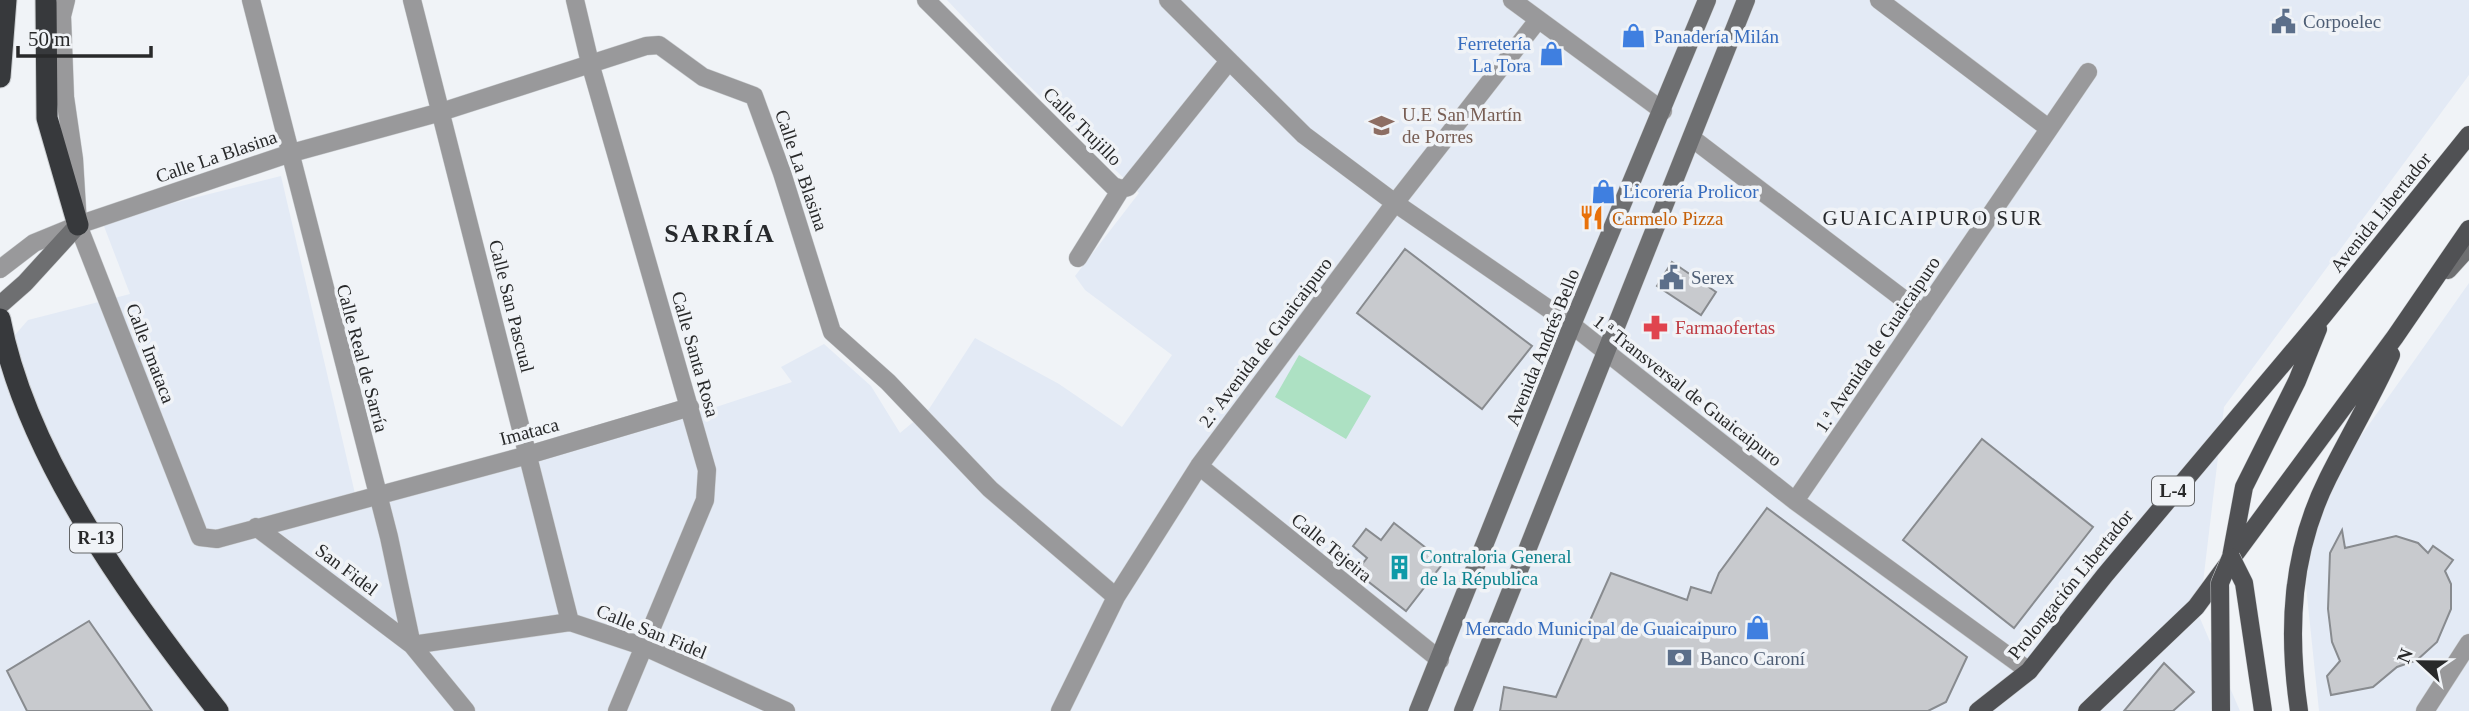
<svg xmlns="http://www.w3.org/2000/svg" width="2469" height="711" font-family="Georgia,serif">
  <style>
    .built { fill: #e3eaf5 }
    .green { fill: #ade1c3 }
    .building { fill: #c8cace; stroke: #888b8f; stroke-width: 2 }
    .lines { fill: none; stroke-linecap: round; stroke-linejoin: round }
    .street-casing { stroke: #cccfd2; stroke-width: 19 }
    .secondary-casing { stroke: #cccfd2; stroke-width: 19 }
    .primary-casing { stroke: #cccfd2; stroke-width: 19 }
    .highway-casing { stroke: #cccfd2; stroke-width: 23 }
    .street { stroke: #99999b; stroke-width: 18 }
    .secondary { stroke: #6e6f71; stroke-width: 18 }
    .primary { stroke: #505154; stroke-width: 18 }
    .highway { stroke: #37393c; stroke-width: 21 }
    .primary-bridge-casing { stroke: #cccfd2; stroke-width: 19; stroke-linecap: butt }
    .primary-bridge { stroke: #505154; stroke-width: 18 }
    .labels { text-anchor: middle; stroke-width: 7; stroke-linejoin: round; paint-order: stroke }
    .shield { fill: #f0f3f7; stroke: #646668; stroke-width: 2 }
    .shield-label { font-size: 18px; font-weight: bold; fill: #28292a }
    .service-label { font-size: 19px; fill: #4e5e75; stroke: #f0f3f7; text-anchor: start }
    .shop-label { font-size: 19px; fill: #366cbe; stroke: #f0f3f7; text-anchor: start }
    .education-label { font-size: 19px; fill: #785e54; stroke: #f0f3f7; text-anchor: start }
    .street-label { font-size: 19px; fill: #28292a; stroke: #f0f3f7 }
    .food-label { font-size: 19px; fill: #c56008; stroke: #f0f3f7; text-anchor: start }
    .health-label { font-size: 19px; fill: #be3a42; stroke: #f0f3f7; text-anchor: start }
    .culture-label { font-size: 19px; fill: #0d838f; stroke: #f0f3f7; text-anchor: start }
    .neighbourhood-label { font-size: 21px; letter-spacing: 2px; fill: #27292c; stroke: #f0f3f7 }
    .district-label { font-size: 26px; font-weight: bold; letter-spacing: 2px; fill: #27292c; stroke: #f0f3f7 }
  </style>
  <rect width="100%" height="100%" fill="#f0f3f7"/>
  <!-- built -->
  <path class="built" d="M947,0h1522v75l-245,332 -25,209 41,95h-2240v-359l28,-32 102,-26 -28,-73 179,-45 75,322 248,-67 103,-21 85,-28 -11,-15 43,-23 47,42 29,47 29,-24 46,-71 84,46 63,43 50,-72 -87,-65 -10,-14 64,-83 -128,-125z
    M2469,283v428h-150l-13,-125 4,-50 17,-52z"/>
  <!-- green -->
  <path class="green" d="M1299,355l72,41 -25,43 -71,-42z"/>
  <!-- building -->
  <path class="building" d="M1405,249l127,97 -50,63 -125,-96z
    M1672,262l44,30 -15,23 -44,-29z
    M1982,439l111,88 -79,101 -111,-88z
    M1767,508l200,149 -21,45 -18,9h-428l4,-24 52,10 55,-124 76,27 4,-13 20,6 8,-20z
    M1394,523l50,39 -38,49 -50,-39 11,-14 -14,-12 13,-17 15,11z
    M2342,530l3,18 51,-12 22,7 10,10 5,-7 20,14 -8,11 6,13v25l-14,33 -20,18 -20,7 -24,20 -42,8 -4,-19 13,-15 -8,-19 -4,-33 2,-56z
    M89,621l63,90h-125l-20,-40z
    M2164,663l30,29 -21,19h-49z"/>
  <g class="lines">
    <defs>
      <path id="street" d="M66,0l-4,16 3,81 9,62 4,66 122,312 17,2 311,-84 162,-48
        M251,0l138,537 23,108 54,66
        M412,0l158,622
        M575,0l15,63 117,407 -2,30 -88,211
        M926,0l187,186 8,3
        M1168,0l136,135 91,68 177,122 223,176 234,170
        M1512,0l151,111
        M1879,0l168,127
        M1693,139l230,175
        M1121,189l7,-2 101,-126
        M1078,258l43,-69
        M0,269l34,-26 44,-18 210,-71 153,-42 205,-66 13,-1 44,32 51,19 28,77 50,159 56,50 102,107 126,108
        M1199,466l241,194
        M1795,501l293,-429
        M256,527l156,118 158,-23 75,25 141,64
        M1060,711l56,-114 83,-131 196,-263 143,-183
        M2425,711l44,-68"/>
      <path id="secondary" d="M2448,270l21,-23
        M0,305l25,-22 53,-58
        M1418,711l154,-386 135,-325
        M1463,711l283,-711"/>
      <path id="primary" d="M2231,557l13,-70 53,-106 21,-52
        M1978,711l51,-40 76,-96 218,-259 146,-181
        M2087,711l109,-104 199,-270 74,-108
        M2299,711c-12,-81 -8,-159 29,-233 21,-42 44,-81 63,-123"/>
      <path id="highway" d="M46,0l1,118 31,107
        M0,77l6,-77
        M0,319c26,138 132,283 218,392"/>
    </defs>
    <!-- street casing -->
    <use href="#street" class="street-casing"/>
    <!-- secondary casing -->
    <use href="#secondary" class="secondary-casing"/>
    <!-- primary casing -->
    <use href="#primary" class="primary-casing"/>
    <!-- highway casing -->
    <use href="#highway" class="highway-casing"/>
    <!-- street -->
    <use href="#street" class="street"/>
    <!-- secondary -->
    <use href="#secondary" class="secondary"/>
    <!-- primary -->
    <use href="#primary" class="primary"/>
    <!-- highway -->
    <use href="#highway" class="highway"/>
    <defs>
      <path id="primary-bridge" d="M2231,557l13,26 19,128
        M2221,711l-1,-128 11,-26"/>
    </defs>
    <!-- primary-bridge casing -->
    <use href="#primary-bridge" class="primary-bridge-casing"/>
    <!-- primary-bridge -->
    <use href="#primary-bridge" class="primary-bridge"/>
  </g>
  <!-- icons -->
  <defs>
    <symbol id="civic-bare" viewBox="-9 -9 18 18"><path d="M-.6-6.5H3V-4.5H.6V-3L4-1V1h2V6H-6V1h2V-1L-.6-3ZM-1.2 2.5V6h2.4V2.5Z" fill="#5c6f8a" stroke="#f0f3f7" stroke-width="2.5" paint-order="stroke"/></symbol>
    <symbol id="shop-bare" viewBox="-9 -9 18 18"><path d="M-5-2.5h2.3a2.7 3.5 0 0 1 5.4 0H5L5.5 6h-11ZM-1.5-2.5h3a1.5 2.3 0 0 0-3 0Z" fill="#3f7fe0" stroke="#f0f3f7" stroke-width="2.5" paint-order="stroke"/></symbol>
    <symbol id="school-bare" viewBox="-9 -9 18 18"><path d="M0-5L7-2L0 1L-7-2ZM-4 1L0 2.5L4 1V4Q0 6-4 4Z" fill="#8d6e63" stroke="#f0f3f7" stroke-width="2.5" paint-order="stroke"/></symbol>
    <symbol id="restaurant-bare" viewBox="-9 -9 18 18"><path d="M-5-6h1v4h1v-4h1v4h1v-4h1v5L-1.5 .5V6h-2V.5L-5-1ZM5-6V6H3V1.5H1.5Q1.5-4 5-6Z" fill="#e8710a" stroke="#f0f3f7" stroke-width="2.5" paint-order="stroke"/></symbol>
    <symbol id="pharmacy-bare" viewBox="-9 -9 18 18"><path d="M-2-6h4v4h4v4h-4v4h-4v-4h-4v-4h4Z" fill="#e0444e" stroke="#f0f3f7" stroke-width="2.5" paint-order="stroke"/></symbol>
    <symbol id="building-bare" viewBox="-9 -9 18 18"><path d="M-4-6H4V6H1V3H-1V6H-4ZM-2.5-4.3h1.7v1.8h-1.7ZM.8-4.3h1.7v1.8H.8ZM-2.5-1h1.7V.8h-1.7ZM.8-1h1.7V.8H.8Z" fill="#0f9aa8" stroke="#f0f3f7" stroke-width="2.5" paint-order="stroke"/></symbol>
    <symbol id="bank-bare" viewBox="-9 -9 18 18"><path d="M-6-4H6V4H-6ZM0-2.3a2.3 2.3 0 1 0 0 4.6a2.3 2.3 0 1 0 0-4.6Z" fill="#5c6f8a" stroke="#f0f3f7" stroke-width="2.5" paint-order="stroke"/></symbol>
  </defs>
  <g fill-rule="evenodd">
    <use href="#civic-bare" x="2266" y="4" width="35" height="35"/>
    <use href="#shop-bare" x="1616" y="18" width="35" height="35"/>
    <use href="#shop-bare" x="1534" y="36" width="35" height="35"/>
    <use href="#school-bare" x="1364" y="108" width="35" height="35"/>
    <use href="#shop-bare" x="1586" y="174" width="35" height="35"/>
    <use href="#restaurant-bare" x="1574" y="200" width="35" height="35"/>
    <use href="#civic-bare" x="1654" y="260" width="35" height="35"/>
    <use href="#pharmacy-bare" x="1638" y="310" width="35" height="35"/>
    <use href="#building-bare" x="1382" y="550" width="35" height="35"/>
    <use href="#shop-bare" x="1740" y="610" width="35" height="35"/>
    <use href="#bank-bare" x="1662" y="640" width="35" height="35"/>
  </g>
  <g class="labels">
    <!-- shield labels -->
    <g class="shield">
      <rect x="2152" y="476.5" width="42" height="29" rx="5"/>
      <rect x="70" y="523.5" width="52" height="29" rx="5"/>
    </g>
    <g class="shield-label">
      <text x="2173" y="497">L-4</text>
      <text x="96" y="544">R-13</text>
    </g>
    <!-- service labels -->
    <g class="service-label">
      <text x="2303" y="28">Corpoelec</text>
      <text x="1691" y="284">Serex</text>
      <text x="1700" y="665">Banco Caroní</text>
    </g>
    <!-- shop labels -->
    <g class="shop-label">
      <text x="1654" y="43">Panadería Milán</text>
      <text x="1531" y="50" text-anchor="end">Ferretería<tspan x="1531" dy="22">La Tora</tspan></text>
      <text x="1623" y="198">Licorería Prolicor</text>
      <text x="1737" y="635" text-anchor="end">Mercado Municipal de Guaicaipuro</text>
    </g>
    <!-- education labels -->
    <g class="education-label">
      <text x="1402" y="121">U.E San Martín<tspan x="1402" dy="22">de Porres</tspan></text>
    </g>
    <!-- street labels -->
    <g class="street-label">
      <text transform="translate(1083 126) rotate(45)" y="7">Calle Trujillo</text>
      <text transform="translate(216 156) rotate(-19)" y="7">Calle La Blasina</text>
      <text transform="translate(802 170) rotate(71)" y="7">Calle La Blasina</text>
      <text transform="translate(2380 212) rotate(-51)" y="7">Avenida Libertador</text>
      <text transform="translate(512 306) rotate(76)" y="7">Calle San Pascual</text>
      <text transform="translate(1265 342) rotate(-53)" y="7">2.ª Avenida de Guaicaipuro</text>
      <text transform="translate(1877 344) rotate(-56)" y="7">1.ª Avenida de Guaicaipuro</text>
      <text transform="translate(1542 347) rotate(-68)" y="7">Avenida Andrés Bello</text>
      <text transform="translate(151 353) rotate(69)" y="7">Calle Imataca</text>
      <text transform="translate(696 354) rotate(74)" y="7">Calle Santa Rosa</text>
      <text transform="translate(363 358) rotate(75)" y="7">Calle Real de Sarría</text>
      <text transform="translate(1688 390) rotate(38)" y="7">1.ª Transversal de Guaicaipuro</text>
      <text transform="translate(529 431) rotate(-15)" y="7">Imataca</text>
      <text transform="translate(1332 547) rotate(39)" y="7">Calle Tejeira</text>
      <text transform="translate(347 569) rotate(37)" y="7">San Fidel</text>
      <text transform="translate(2070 584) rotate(-51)" y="7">Prolongación Libertador</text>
      <text transform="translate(652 631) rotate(22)" y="7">Calle San Fidel</text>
    </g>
    <!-- food labels -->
    <g class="food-label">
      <text x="1612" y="225">Carmelo Pizza</text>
    </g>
    <!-- health labels -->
    <g class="health-label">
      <text x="1675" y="334">Farmaofertas</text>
    </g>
    <!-- culture labels -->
    <g class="culture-label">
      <text x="1420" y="563">Contraloria General<tspan x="1420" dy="22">de la Républica</tspan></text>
    </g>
    <!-- neighbourhood labels -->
    <g class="neighbourhood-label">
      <text x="1933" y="225">GUAICAIPURO SUR</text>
    </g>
    <!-- district labels -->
    <g class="district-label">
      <text x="720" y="242">SARRÍA</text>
    </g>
  </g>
  <!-- north arrow -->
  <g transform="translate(2420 662) rotate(292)" stroke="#f0f3f7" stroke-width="5" paint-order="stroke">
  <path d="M0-5L12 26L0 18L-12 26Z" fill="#28292a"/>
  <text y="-10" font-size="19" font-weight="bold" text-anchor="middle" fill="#28292a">N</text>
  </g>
  <!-- scale -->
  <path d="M18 46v10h133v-10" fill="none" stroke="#28292a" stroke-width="3.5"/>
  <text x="28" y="46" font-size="21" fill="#28292a" stroke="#f0f3f7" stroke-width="5" paint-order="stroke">50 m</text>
</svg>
